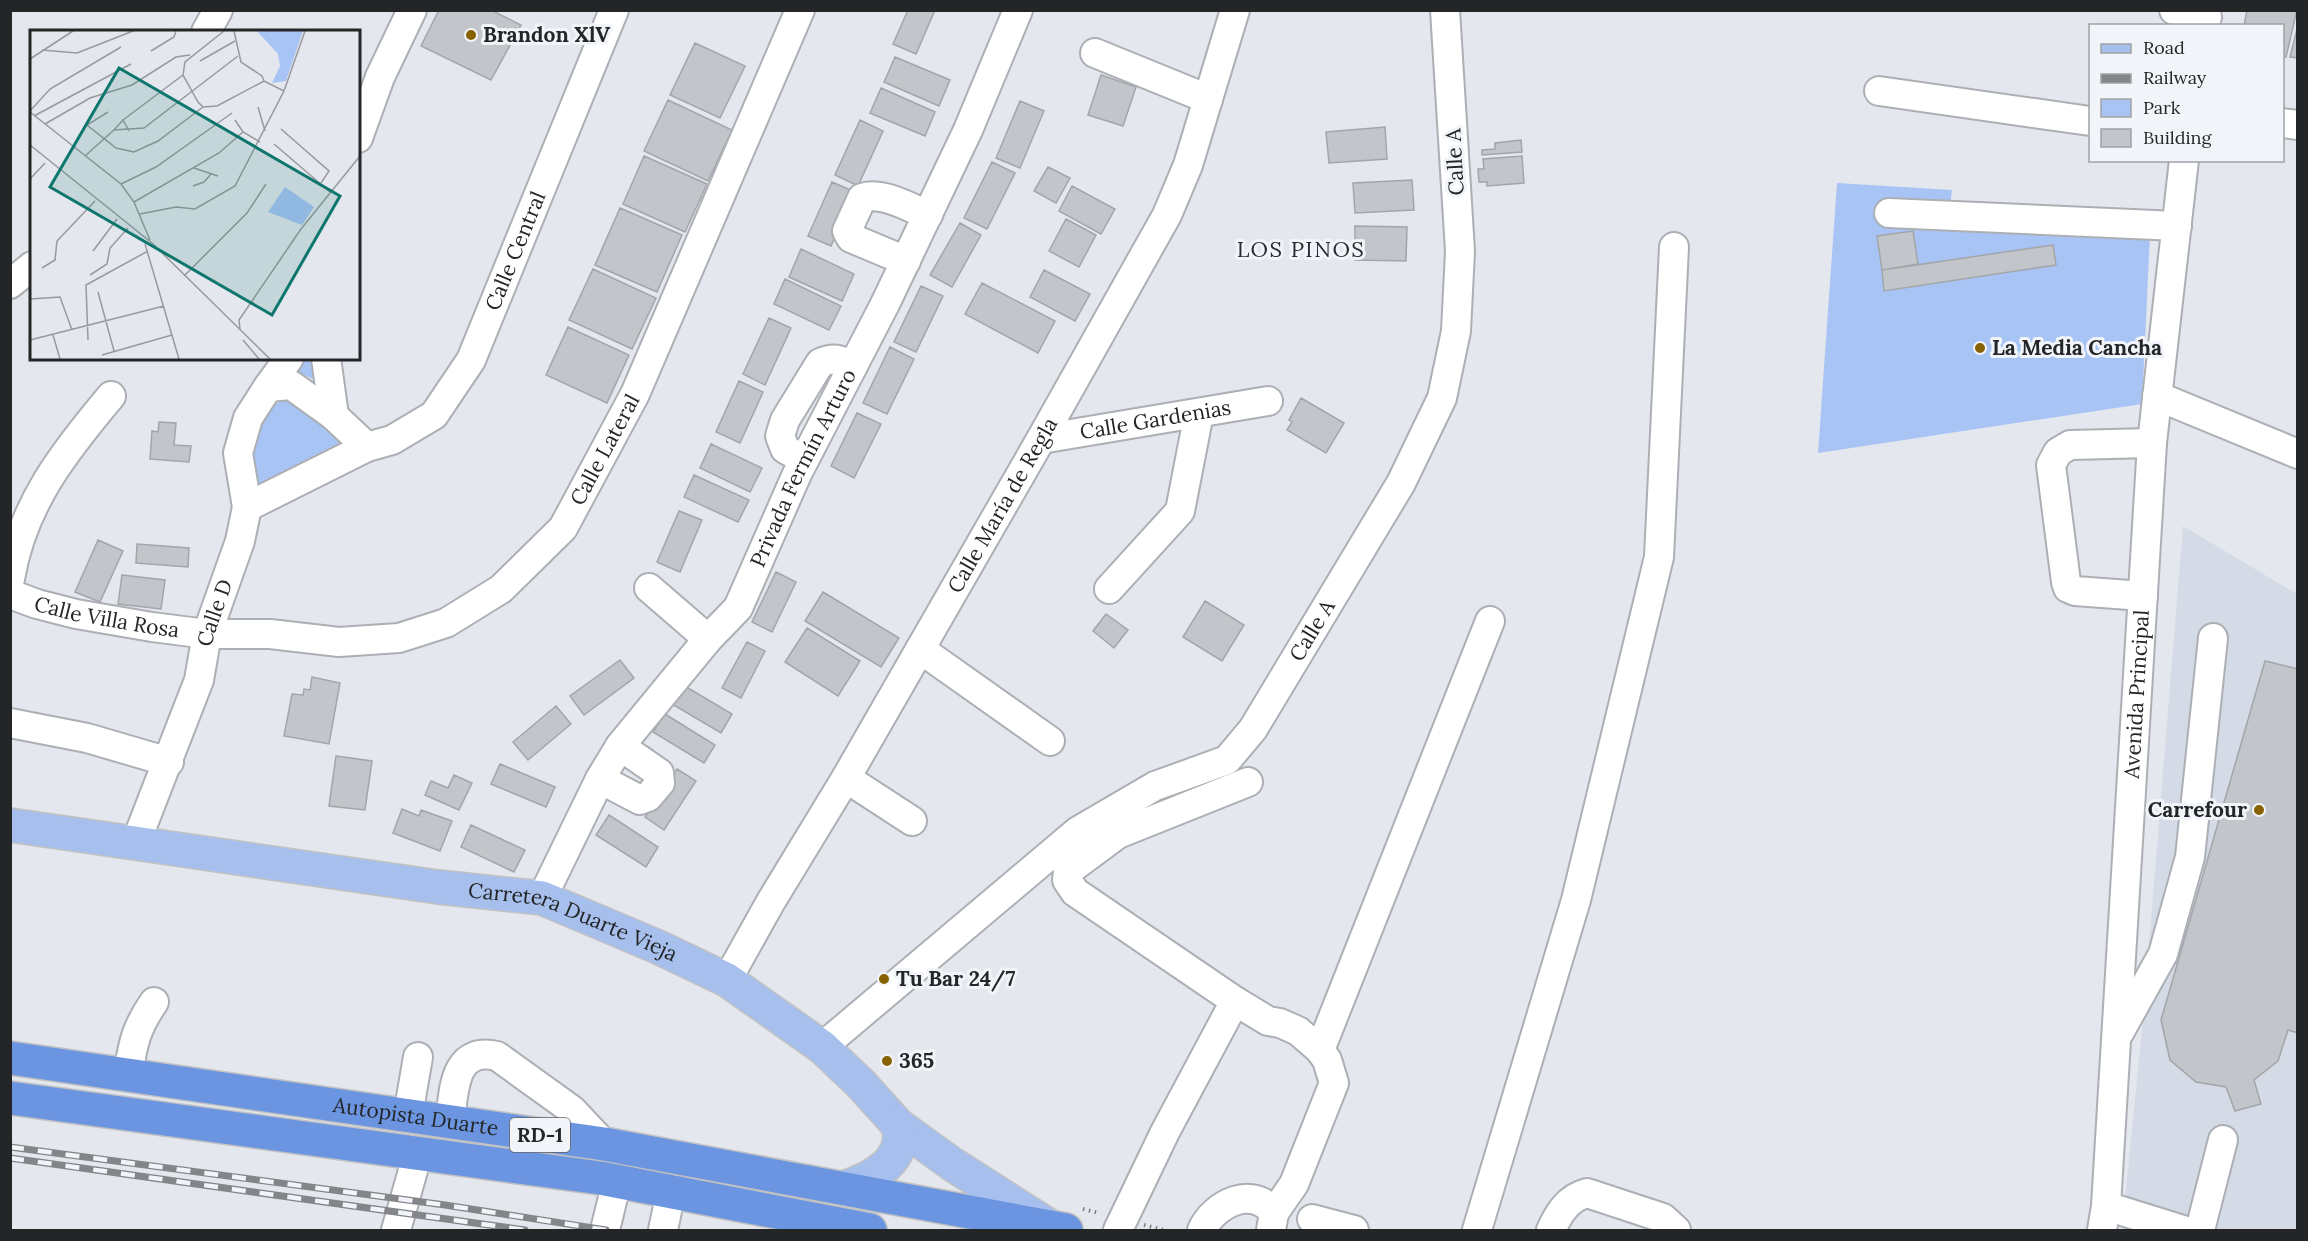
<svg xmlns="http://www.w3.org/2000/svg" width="2308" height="1241" font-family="Lora,serif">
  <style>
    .built { fill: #d4dbe6 }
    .green { fill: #a8c4f5 }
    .building { fill: #c2c5ca; stroke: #a3a5aa; stroke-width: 1.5 }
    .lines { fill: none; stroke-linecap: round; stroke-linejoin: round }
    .minor-casing { stroke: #acafb4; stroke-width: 32 }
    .major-casing { stroke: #c2c2c3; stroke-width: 36 }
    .highway-casing { stroke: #c2c2c3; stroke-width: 36 }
    .path { stroke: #7c7e82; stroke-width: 4; stroke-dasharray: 1.5 4.5; stroke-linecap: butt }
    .minor { stroke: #fff; stroke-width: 28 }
    .major { stroke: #a6bfec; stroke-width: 33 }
    .highway { stroke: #6b95e0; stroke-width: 33 }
    .rail-casing { stroke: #838589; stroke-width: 7 }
    .rail { stroke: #f1f5fa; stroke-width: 4.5; stroke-dasharray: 14; stroke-linecap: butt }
    .poi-dot { fill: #886100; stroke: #f1f5fa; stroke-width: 2 }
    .labels { text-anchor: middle; stroke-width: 6; stroke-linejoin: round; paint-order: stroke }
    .shield { fill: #f1f5fa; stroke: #626366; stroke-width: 1.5 }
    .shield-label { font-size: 20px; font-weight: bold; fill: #242527 }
    .poi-label { font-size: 21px; font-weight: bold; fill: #242527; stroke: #f1f5fa; text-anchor: start }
    .street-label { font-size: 21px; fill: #242527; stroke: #f1f5fa }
    .neighbourhood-label { font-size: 22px; letter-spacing: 1.5px; fill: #292c30; stroke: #f1f5fa }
    .inset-road { fill: none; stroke: #97999e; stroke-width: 1.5 }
    .view { fill: #0f766e; fill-opacity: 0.15; stroke: #0f766e; stroke-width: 3 }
    .inset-edge { fill: none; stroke: #242527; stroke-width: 3 }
  </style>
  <rect width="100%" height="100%" fill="#e4e7ed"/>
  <!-- built -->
  <path class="built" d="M2183,526l114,68v636h-175l21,-210z"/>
  <!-- green -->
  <path class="green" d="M1837,183l115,7 -2,17 201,6 -9,191 -324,49z
    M300,359h20l1,24 -27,-13z
    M283,398l36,23 27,22 -87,48 -11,-44 11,-28z"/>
  <!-- building -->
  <path class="building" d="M439,10h52l30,15 -30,55 -70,-34z
    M908,10h27l-19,44 -23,-10z
    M2247,10h50l-11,47 -4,-1v-30h-38z
    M2298,25v33l-8,-1z
    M695,43l50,23 -25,52 -50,-23z
    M895,57l55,23 -11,26 -55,-24z
    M1101,75l35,12 -13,39 -35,-11z
    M881,88l54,24 -10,24 -55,-23z
    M668,100l64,30 -24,51 -64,-30z
    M1020,101l24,10 -24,57 -24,-10z
    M860,120l23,11 -25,55 -23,-11z
    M1385,127l2,32 -58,4 -3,-31z
    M1521,140l1,12 -40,3v-5l13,-1v-6z
    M644,156l63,28 -22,48 -62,-28z
    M1522,156l2,27 -37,3v-4h-8l-1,-13h6l-1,-10z
    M992,162l23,11 -28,56 -23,-11z
    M1048,167l22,11 -14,25 -22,-12z
    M1412,180l2,30 -59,3 -2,-30z
    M832,182l23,10 -24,54 -23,-10z
    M1072,186l43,23 -14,25 -42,-23z
    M620,208l62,27 -25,57 -62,-27z
    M1066,219l30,16 -17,32 -30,-16z
    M960,223l21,12 -29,52 -22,-12z
    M1355,226l52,1 -1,34 -51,-1z
    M1913,231l5,33 -36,6 -5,-34z
    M2053,245l3,20 -172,26 -2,-21z
    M801,249l53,25 -12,27 -53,-24z
    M593,269l63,29 -24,51 -63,-29z
    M1044,270l46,24 -15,27 -45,-24z
    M785,279l56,27 -12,24 -55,-26z
    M982,283l73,38 -17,32 -73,-39z
    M921,286l22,10 -27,56 -22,-10z
    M769,318l22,10 -26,57 -22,-11z
    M568,327l61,28 -22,48 -61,-28z
    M890,347l24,12 -27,55 -24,-11z
    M739,381l24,11 -23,51 -24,-11z
    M1301,398l43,25 -18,30 -39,-23 5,-8 -3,-2z
    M857,413l24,11 -27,54 -23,-12z
    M159,422l17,1 -2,22 17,1 -2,16 -39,-3 2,-28 6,1z
    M711,444l51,24 -12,24 -50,-24z
    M694,475l55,25 -11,22 -54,-25z
    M679,511l23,9 -22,52 -23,-10z
    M98,540l25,11 -23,51 -25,-10z
    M137,544l52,4 -1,19 -52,-4z
    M776,572l20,10 -24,50 -20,-10z
    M122,575l43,5 -4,29 -43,-5z
    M823,592l76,46 -18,29 -76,-46z
    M1205,601l39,24 -22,36 -39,-24z
    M1106,614l22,16 -14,18 -21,-17z
    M807,628l53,33 -22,35 -53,-34z
    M747,642l18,9 -24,47 -19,-10z
    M620,660l14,18 -50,37 -14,-19z
    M2265,661l33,8v364l-10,-3 -10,31 -24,19 7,24 -26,7 -9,-24 -30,-5 -26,-22 -9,-40z
    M312,677l28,6 -11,61 -45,-8 8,-42 11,1 1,-6 6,1z
    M683,685l49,29 -11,19 -49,-29z
    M556,706l15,18 -43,36 -15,-18z
    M665,714l50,31 -11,18 -51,-31z
    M336,756l36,5 -7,49 -36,-4z
    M500,764l55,23 -9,20 -55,-23z
    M677,769l19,12 -32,49 -19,-13z
    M454,775l18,8 -13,27 -34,-15 6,-14 17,7z
    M402,809l17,7 2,-6 31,11 -12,30 -47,-18z
    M609,815l49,32 -12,20 -50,-32z
    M471,825l54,25 -11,22 -53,-25z"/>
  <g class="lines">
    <defs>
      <g id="minor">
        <path d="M2174,10l33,7"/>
        <path d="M206,32l12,-22"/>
        <path d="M1095,53l113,46"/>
        <path d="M1879,91l211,30"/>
        <path d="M2282,123l16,2"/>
        <path d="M358,138l22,-61 32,-67"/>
        <path d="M1889,213l288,13"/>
        <path d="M906,261l-55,-23 -4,-7 15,-33c20,-7 46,9 66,17"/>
        <path d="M10,284l22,-18"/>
        <path d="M326,358l8,58"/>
        <path d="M268,387l21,-29"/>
        <path d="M2157,396l141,58"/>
        <path id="s1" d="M1041,439l227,-38"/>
        <path d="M804,460l-19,-11 -5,-13 5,-16 35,-57c13,-6 20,-4 33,3"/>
        <path d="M247,507l-9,-54 10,-35 20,-31 23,-2 43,31 33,31"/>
        <path d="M10,579c12,-74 54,-127 101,-183"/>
        <path d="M649,588l59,51"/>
        <path d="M1109,589l71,-78 19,-98"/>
        <path id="s2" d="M10,594l27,10 39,10 76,13 55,7h63l69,8 60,-4 47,-15 55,-34 62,-61 72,-134 165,-384"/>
        <path d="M2143,596l-68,-5 -7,-3 -2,-6 -15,-117 7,-13 12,-7 82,-2"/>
        <path d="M920,649l130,92"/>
        <path d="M10,723l77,15 82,24"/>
        <path d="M846,778l66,43"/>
        <path d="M600,779l40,21 8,-3 12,-14 -1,-10 -39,-27"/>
        <path id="s3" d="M136,842l63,-162 8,-46 33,-93 7,-34 120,-60 25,-7 42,-25 37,-55 143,-350"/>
        <path id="s4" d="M542,898l58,-119 20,-33 88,-107 30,-31 59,-134 88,-170 83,-174 50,-120"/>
        <path id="s5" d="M727,980l43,-77 76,-125 195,-339 126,-224 21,-50 47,-155"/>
        <path d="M1235,1001l-160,-109 -8,-12 1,-9 50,-37 130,-52"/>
        <path d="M2119,1033l44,-79 27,-97 23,-219"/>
        <path id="s6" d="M822,1047l256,-216 77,-45 72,-26 26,-31 148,-246 41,-85 14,-67 4,-80 -15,-241"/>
        <path d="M1320,1050l170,-429"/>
        <path d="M128,1074c5,-31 8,-46 26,-72"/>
        <path d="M408,1115l10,-58"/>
        <path d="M450,1121c4,-30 3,-75 47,-65l75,54 32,34"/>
        <path d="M2106,1206l77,24"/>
        <path d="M1312,1219l42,11"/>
        <path d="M396,1230l22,-77"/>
        <path d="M605,1230l12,-49"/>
        <path d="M663,1230l8,-38"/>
        <path d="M1118,1230l47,-98 70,-131 33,20 12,2 18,8 22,19 7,10 7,23 -40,101 -20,29"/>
        <path d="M1202,1230c12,-26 51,-46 72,-17l-3,17"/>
        <path d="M1477,1230l99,-330 83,-343 15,-310"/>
        <path d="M1551,1230c8,-17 17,-32 36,-37l76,25 13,12"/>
        <path id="s7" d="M2102,1230l4,-24 46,-763 32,-283"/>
        <path d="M2200,1230l23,-90"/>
      </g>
      <g id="major">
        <path id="s8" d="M10,825l428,62 104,11 116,49 69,33 95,67 39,37 37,41 54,39 97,62"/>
        <path d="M844,1188c29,-10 64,-28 54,-63"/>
      </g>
      <g id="highway">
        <path id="s9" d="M10,1058l594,86 462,86"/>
        <path d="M10,1098l590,80 270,52"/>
      </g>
    </defs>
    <!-- minor casing -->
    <use href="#minor" class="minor-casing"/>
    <!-- major casing -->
    <use href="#major" class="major-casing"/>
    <!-- highway casing -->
    <use href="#highway" class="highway-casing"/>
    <!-- path -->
    <path class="path" d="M1083,1209l16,4
      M1144,1225l20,5"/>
    <!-- minor -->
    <use href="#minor" class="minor"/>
    <!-- major -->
    <use href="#major" class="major"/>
    <!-- highway -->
    <use href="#highway" class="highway"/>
    <defs>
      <path id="rail" d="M10,1147l435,58 161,25
        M10,1158l515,72"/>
    </defs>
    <!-- rail casing -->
    <use href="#rail" class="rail-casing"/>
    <!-- rail -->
    <use href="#rail" class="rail"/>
  </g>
  <!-- markers -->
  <g class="poi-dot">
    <circle cx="471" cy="35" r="6"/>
    <circle cx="1980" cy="348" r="6"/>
    <circle cx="2259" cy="810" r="6"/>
    <circle cx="884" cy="979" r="6"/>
    <circle cx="887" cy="1061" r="6"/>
  </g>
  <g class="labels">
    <!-- shield labels -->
    <rect class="shield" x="510" y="1118" width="60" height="34" rx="4.5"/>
    <g class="shield-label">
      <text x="540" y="1142">RD-1</text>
    </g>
    <!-- poi labels -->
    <g class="poi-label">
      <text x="483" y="42">Brandon XlV</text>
      <text x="1992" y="355">La Media Cancha</text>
      <text x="2247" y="817" text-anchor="end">Carrefour</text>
      <text x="896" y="986">Tu Bar 24/7</text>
      <text x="899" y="1068">365</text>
    </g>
    <!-- street labels -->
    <g class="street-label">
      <text transform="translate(1455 162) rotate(-93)" y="7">Calle A</text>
      <text dy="7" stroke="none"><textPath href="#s3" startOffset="747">Calle Central</textPath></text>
      <text dy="7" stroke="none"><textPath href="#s1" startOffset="116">Calle Gardenias</textPath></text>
      <text dy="7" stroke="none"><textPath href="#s2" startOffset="684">Calle Lateral</textPath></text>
      <text dy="7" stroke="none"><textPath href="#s4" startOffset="507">Privada Fermín Arturo</textPath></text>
      <text dy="7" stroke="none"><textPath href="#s5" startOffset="549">Calle María de Regla</textPath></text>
      <text dy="7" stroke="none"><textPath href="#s3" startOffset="243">Calle D</textPath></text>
      <text dy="7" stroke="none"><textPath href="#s2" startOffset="100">Calle Villa Rosa</textPath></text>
      <text dy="7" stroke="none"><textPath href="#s6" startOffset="656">Calle A</textPath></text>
      <text dy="7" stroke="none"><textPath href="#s7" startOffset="537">Avenida Principal</textPath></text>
      <text dy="7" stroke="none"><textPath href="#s8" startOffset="573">Carretera Duarte Vieja</textPath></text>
      <text dy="7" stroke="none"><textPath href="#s9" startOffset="410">Autopista Duarte</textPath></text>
    </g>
    <!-- neighbourhood labels -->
    <g class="neighbourhood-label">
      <text x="1301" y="257">LOS PINOS</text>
    </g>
  </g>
  <!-- overview -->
  <g transform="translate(30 30)">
    <rect width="330" height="330" fill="#e4e7ed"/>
    <path d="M227,1h46l-17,50 -14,2 8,-17 -2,-12zM255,157l29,20 -12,18 -34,-13z" fill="#a8c4f5"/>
    <path class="inset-road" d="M194,1l-39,31 -2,13 15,27 5,5 14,-1 47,-25 20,10M204,1l7,31 21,14 2,5M12,20l35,3 56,-22M121,21l23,-14 2,-6M0,29l43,-28M170,31l35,-20M228,77l7,24M0,81l20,-22 71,-42M0,82l91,72 13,18 16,38M78,82l-21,13 29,23 18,4 24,-11 45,-34M4,86l97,-52M93,90l60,-45M205,90l8,12 17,10M15,94l45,-26 42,-13 44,-28 14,-2M251,99l48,42 -8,12M84,100l9,-10 6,11M244,114l56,48M0,115l122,98 118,116M55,126l29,-26 30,-2 94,-72M164,138l24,8M0,149l15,-16M91,154l35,-17 76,-54M163,156l11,-4 7,-8M104,172l85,-49 24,-21M110,184l36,-7 19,2 40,-23 49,-95 21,-60M115,214l34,115M63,221l24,-32M12,238l13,-8 2,-19 38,-40M60,245l17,-11 3,-16 18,-20M154,246l63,-63 19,-29M68,262l16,59M0,269l30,-2 12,33M210,299l-1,-9 62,-91 59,-73M23,305l7,24M0,310l134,-34M58,310l-2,-55 62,-34M213,310l16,19M72,325l70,-20"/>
    <path class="view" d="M89,38l221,128 -68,119 -222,-128z"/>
    <rect width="330" height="330" class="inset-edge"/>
  </g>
  <!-- border -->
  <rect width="2308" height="1241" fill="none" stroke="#242527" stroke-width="24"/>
  <!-- legend -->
  <rect x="2089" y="24" width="195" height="138" fill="#f1f5fa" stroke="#9fa2a6" stroke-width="1.5"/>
  <rect x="2101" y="44" width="30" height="9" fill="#a6bfec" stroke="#9fa2a6" stroke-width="1.5"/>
  <text x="2143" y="54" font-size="18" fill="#242527">Road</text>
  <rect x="2101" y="74" width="30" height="9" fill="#838589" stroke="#9fa2a6" stroke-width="1.5"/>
  <text x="2143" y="84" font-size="18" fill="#242527">Railway</text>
  <rect x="2101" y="99" width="30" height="18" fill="#a8c4f5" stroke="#9fa2a6" stroke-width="1.5"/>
  <text x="2143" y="114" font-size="18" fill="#242527">Park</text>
  <rect x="2101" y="129" width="30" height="18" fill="#c2c5ca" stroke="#9fa2a6" stroke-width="1.5"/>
  <text x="2143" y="144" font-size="18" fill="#242527">Building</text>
</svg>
